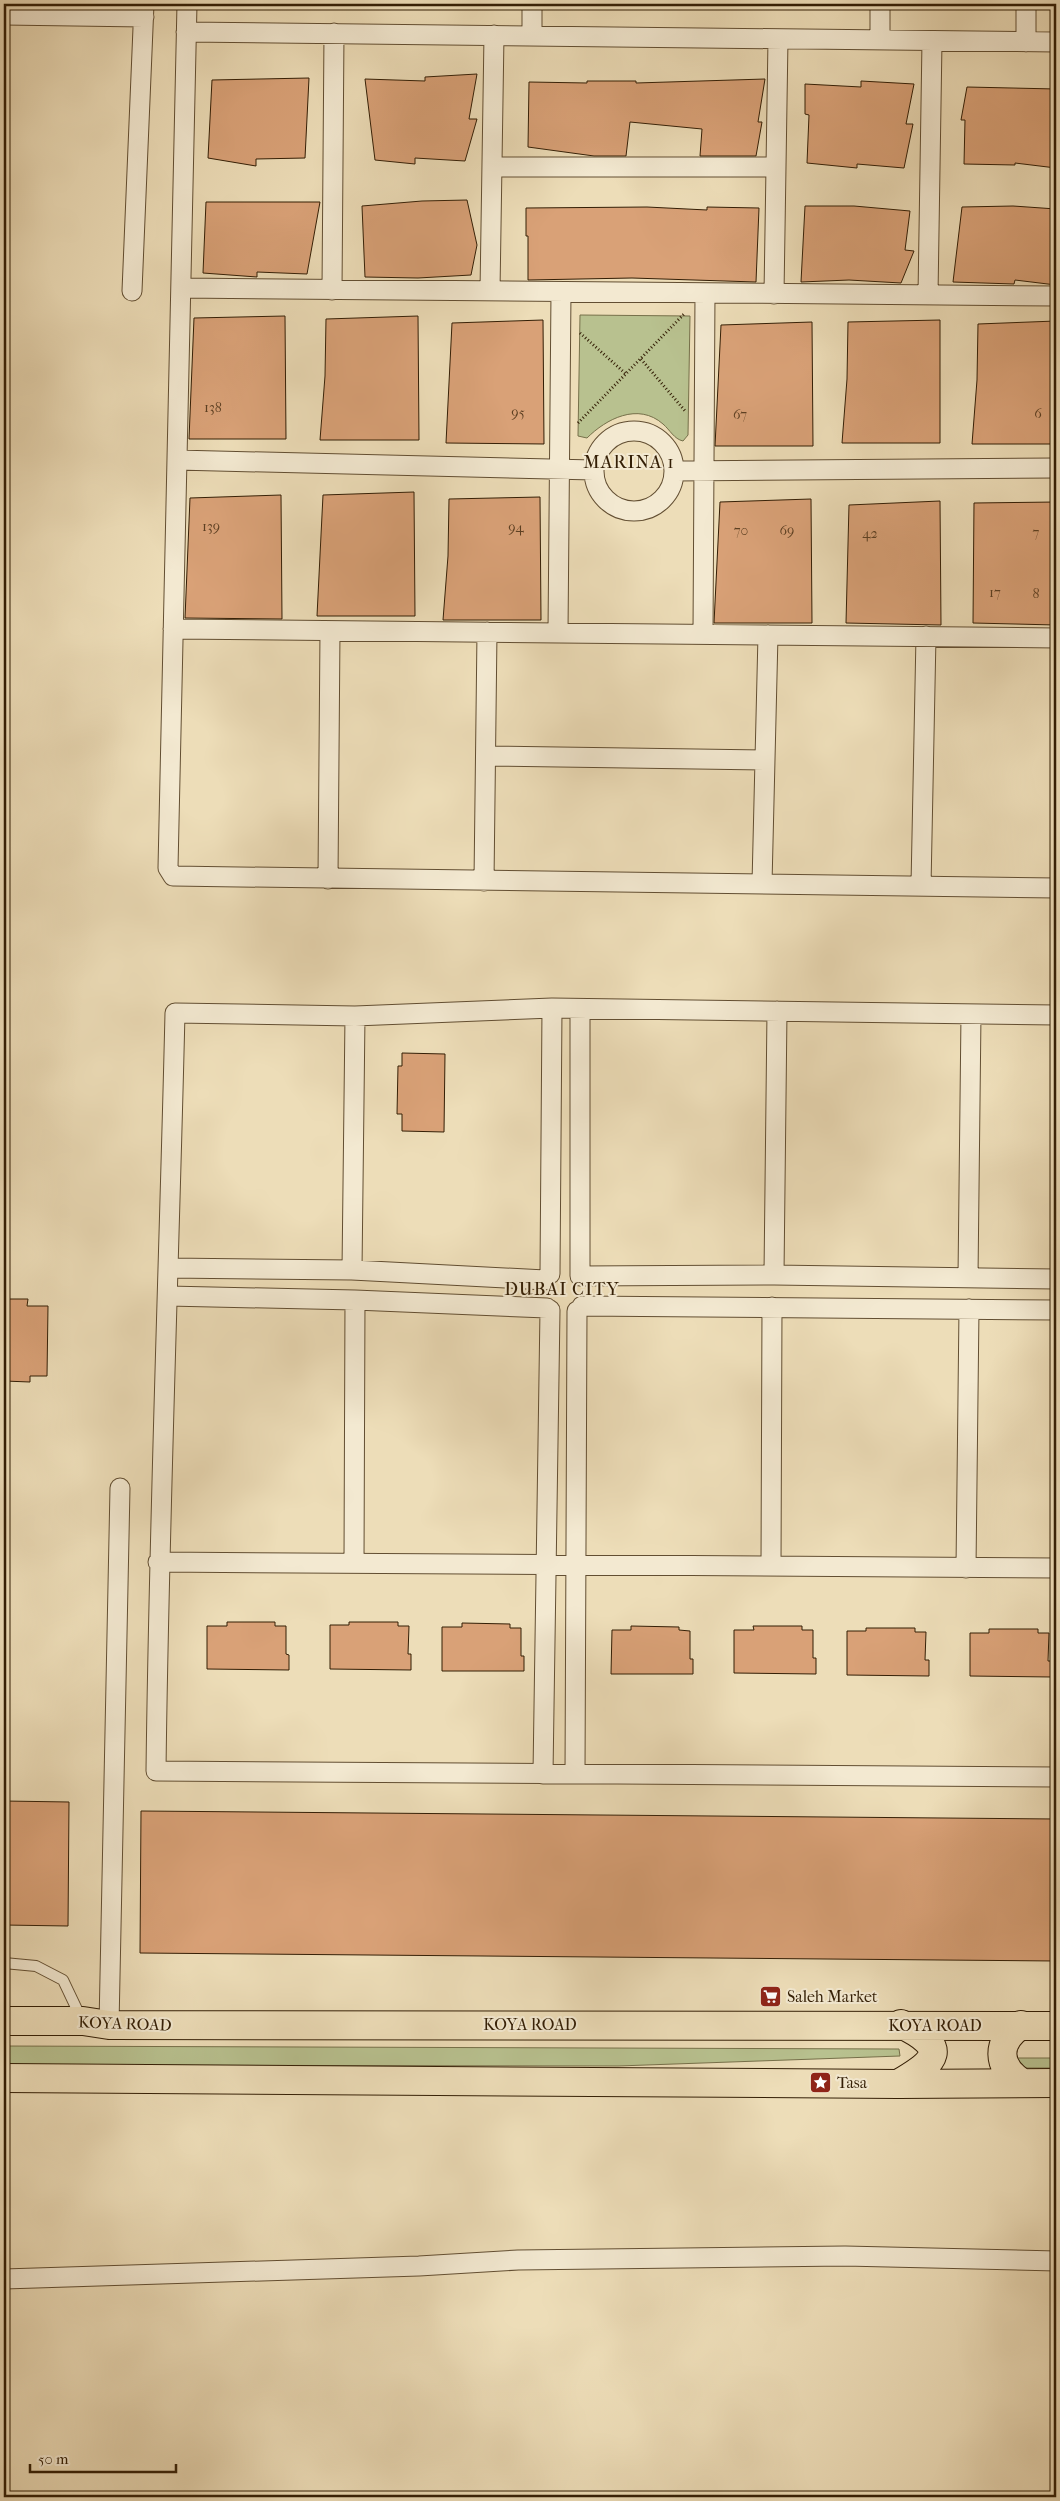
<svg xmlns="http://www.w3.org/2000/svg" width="1060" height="2501" font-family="'IM FELL French Canon',serif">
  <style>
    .green { fill: #b8c18f; stroke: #76704a }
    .building { fill: #d9a177; stroke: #331e05 }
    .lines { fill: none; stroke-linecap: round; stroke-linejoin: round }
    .service-casing { stroke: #624e32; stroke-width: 12 }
    .minor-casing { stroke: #624e32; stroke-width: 21 }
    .trunk-casing { stroke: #331e05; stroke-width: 30 }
    .path { stroke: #331e05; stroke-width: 3; stroke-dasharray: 1 2.5; stroke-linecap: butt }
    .service { stroke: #f3e9d1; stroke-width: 10 }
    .minor { stroke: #f3e9d1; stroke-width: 19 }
    .trunk { stroke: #edddb8; stroke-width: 28 }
    .labels { text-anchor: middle; stroke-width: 4; stroke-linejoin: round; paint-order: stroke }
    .number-label { font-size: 14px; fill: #5c3f22 }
    .poi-label { font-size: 16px; fill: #331e05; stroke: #f3e9d1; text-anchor: start }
    .street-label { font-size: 16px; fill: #331e05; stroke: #f3e9d1 }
    .neighbourhood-label { font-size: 18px; letter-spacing: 1px; fill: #331e05; stroke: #f3e9d1 }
  </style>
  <rect width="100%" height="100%" fill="#edddb8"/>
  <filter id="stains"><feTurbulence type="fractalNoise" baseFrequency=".004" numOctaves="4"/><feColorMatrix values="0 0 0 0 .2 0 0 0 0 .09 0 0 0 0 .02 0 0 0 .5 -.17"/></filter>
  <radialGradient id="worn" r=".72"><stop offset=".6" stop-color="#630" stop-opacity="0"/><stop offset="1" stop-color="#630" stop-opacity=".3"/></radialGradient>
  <!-- green -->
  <path class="green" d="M580,315l110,1 -2,119 -5,6c-9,-2 -13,-11 -20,-17 -25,-22 -57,-5 -76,14l-9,-2z
    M4,2046l895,3 1,7 -282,10 -614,-1z
    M1013,2058h43v10h-43z"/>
  <!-- building -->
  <path class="building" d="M477,74l-8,45h8l-12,42 -50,-3v6l-40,-4 -10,-81 60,2v-4z
    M309,78l-4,80 -49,1v7l-48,-8 4,-78z
    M765,79l-7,43h4l-6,34h-56l2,-27 -72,-7 -4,34h-32l-66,-9 1,-65 58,1v-2h49v2z
    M861,81l53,3 -8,40h7l-9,44 -47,-4v4l-50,-5 2,-48 -4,-1v-30l56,3z
    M967,87l89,2v79l-41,-5v2l-51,-1 1,-44h-4z
    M467,200l10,45 -6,30 -53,3 -53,-1 -3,-71 60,-5z
    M206,202h114l-13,72 -50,-2v5l-54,-4z
    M805,206h49l56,5 -5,39 9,1 -13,32 -52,-3 -48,2z
    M1013,206l43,3v76l-41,-5 -1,4 -61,-2 9,-75z
    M647,207l60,3v-3l52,1 -3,74 -124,-4 -104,2v-44h-2v-28z
    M285,316l1,123h-97l5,-121z
    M418,316l1,124h-99l5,-64 1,-57z
    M543,320l1,124 -98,-1 6,-120z
    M940,320v123h-98l5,-64 1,-57z
    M1056,321v123h-84l5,-64 1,-56z
    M812,322l1,124h-98l6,-121z
    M414,492l1,124h-98l6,-121z
    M281,495l1,124 -97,-1 5,-120z
    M540,497l1,123h-98l5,-64 1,-57z
    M811,499l1,124h-98l6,-121z
    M940,501l1,124 -95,-2 3,-118z
    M1056,502v123l-83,-2 1,-120z
    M402,1053l43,1 -1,78 -42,-1v-17h-5l1,-48h4z
    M4,1299h24l-1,7h21l-1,70h-17v6l-26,-1z
    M227,1622h48v4h11v28l3,1v15l-82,-1v-43h20z
    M349,1622h49v4h11l-1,28h3v16l-81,-1v-44h19z
    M462,1623l48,1v4h11v28h3v15h-82v-44h20z
    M631,1626l48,1v3l11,1v28h3v15h-82l1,-44h19z
    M753,1626h49v4h11v28h3v16l-82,-1v-43h20z
    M866,1628h49v4h11l-1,28h4v16l-82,-1v-44h19z
    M989,1629h49v4h11l-1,28h4v16l-82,-1v-43h19z
    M4,1801l65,1 -1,124 -64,-1z
    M141,1811l915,8v142l-916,-8z"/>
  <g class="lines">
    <defs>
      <path id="service" d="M4,1963l32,3 27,14 19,40"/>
      <path id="minor" d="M187,4l-19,864 5,8 883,12
        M880,4v36
        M4,15l140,2
        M186,32l870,10
        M532,36v-32
        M1026,42v-38
        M492,167h283
        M181,288l875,8
        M332,290l2,-257
        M132,291l12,-287
        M490,291l4,-256
        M774,294l4,-255
        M928,295l4,-254
        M594 471a40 40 0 1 1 80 0a40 40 0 1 1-80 0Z
        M177,460l417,10
        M675,471l381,-3
        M173,629l883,9
        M558,633l3,-341
        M703,634l2,-341
        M486,756l279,4
        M328,879l2,-248
        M484,881l3,-249
        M762,884l6,-249
        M921,886l5,-250
        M580,1009v267l194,-1 282,4
        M1056,1015l-504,-7 -197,8 -180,-3c-6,253 -16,506 -19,758l900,6
        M169,1268l183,2 193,10
        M352,1270l3,-254
        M550,1274l2,-266
        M774,1275l3,-264
        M968,1278l3,-264
        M168,1296l187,4 192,8
        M582,1306l474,4
        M158,1562l898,6
        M354,1563l1,-263
        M771,1566l1,-259
        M966,1568l3,-259
        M543,1774l7,-464
        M575,1774l2,-463
        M109,2025l11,-537
        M4,2279l415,-13 99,-6 327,-4 211,5"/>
      <path id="trunk" d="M4,2021h79l26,4 947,1
        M1021,2025c-25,17 -25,41 1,58
        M4,2078l894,6 158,-1
        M898,2084c39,-23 52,-36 3,-60"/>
    </defs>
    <!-- service casing -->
    <use href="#service" class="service-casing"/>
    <!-- minor casing -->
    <use href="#minor" class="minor-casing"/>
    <!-- trunk casing -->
    <use href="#trunk" class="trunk-casing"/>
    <!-- path -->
    <path class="path" d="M580,333l46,41
      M641,359l45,53
      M578,423l107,-110"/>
    <!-- service -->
    <use href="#service" class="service"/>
    <!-- minor -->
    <use href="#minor" class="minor"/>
    <!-- trunk -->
    <use href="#trunk" class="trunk"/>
  </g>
  <!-- icons -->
  <defs>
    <symbol id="supermarket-square" viewBox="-11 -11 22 22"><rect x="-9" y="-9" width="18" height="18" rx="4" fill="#8f2418" stroke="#f3e9d1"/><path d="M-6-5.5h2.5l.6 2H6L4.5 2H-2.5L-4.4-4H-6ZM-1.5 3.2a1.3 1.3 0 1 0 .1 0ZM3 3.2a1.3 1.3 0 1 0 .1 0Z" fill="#fff"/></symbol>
    <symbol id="sight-square" viewBox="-11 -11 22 22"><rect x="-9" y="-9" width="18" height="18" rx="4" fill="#8f2418" stroke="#f3e9d1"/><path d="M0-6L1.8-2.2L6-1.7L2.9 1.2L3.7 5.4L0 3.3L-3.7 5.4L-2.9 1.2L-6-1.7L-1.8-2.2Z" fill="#fff"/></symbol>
  </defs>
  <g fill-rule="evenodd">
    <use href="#supermarket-square" x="758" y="1984" width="25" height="25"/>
    <use href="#sight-square" x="808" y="2070" width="25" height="25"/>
  </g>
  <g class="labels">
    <!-- number labels -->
    <g class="number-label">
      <text x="213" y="412">138</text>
      <text x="518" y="417">95</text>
      <text x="1038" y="418">6</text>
      <text x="740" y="419">67</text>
      <text x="211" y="531">139</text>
      <text x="516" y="532">94</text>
      <text x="741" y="535">70</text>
      <text x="787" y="535">69</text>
      <text x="1036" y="537">7</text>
      <text x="870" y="538">42</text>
      <text x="995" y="597">17</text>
      <text x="1036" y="598">8</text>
    </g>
    <!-- poi labels -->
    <g class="poi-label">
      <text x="787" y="2002">Saleh Market</text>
      <text x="837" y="2088">Tasa</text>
    </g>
    <!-- street labels -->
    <g class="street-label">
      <text transform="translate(125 2023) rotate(2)" y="6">KOYA ROAD</text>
      <text x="530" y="2030">KOYA ROAD</text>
      <text x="935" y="2031">KOYA ROAD</text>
    </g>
    <!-- neighbourhood labels -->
    <g class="neighbourhood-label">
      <text x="629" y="468">MARINA 1</text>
      <text x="562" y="1295">DUBAI CITY</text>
    </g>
  </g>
  <!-- margin -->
  <rect width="1060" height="2501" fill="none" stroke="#edddb8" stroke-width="20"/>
  <rect x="5" y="5" width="1050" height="2491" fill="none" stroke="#331e05" stroke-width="2.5"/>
  <rect x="10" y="10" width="1040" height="2481" fill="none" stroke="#331e05"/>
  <!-- scale -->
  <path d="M30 2464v8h146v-8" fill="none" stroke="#331e05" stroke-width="2.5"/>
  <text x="38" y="2464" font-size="15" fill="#331e05" stroke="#f3e9d1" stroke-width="4" paint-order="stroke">50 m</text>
  <rect width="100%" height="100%" filter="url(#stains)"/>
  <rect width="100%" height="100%" fill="url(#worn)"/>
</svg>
